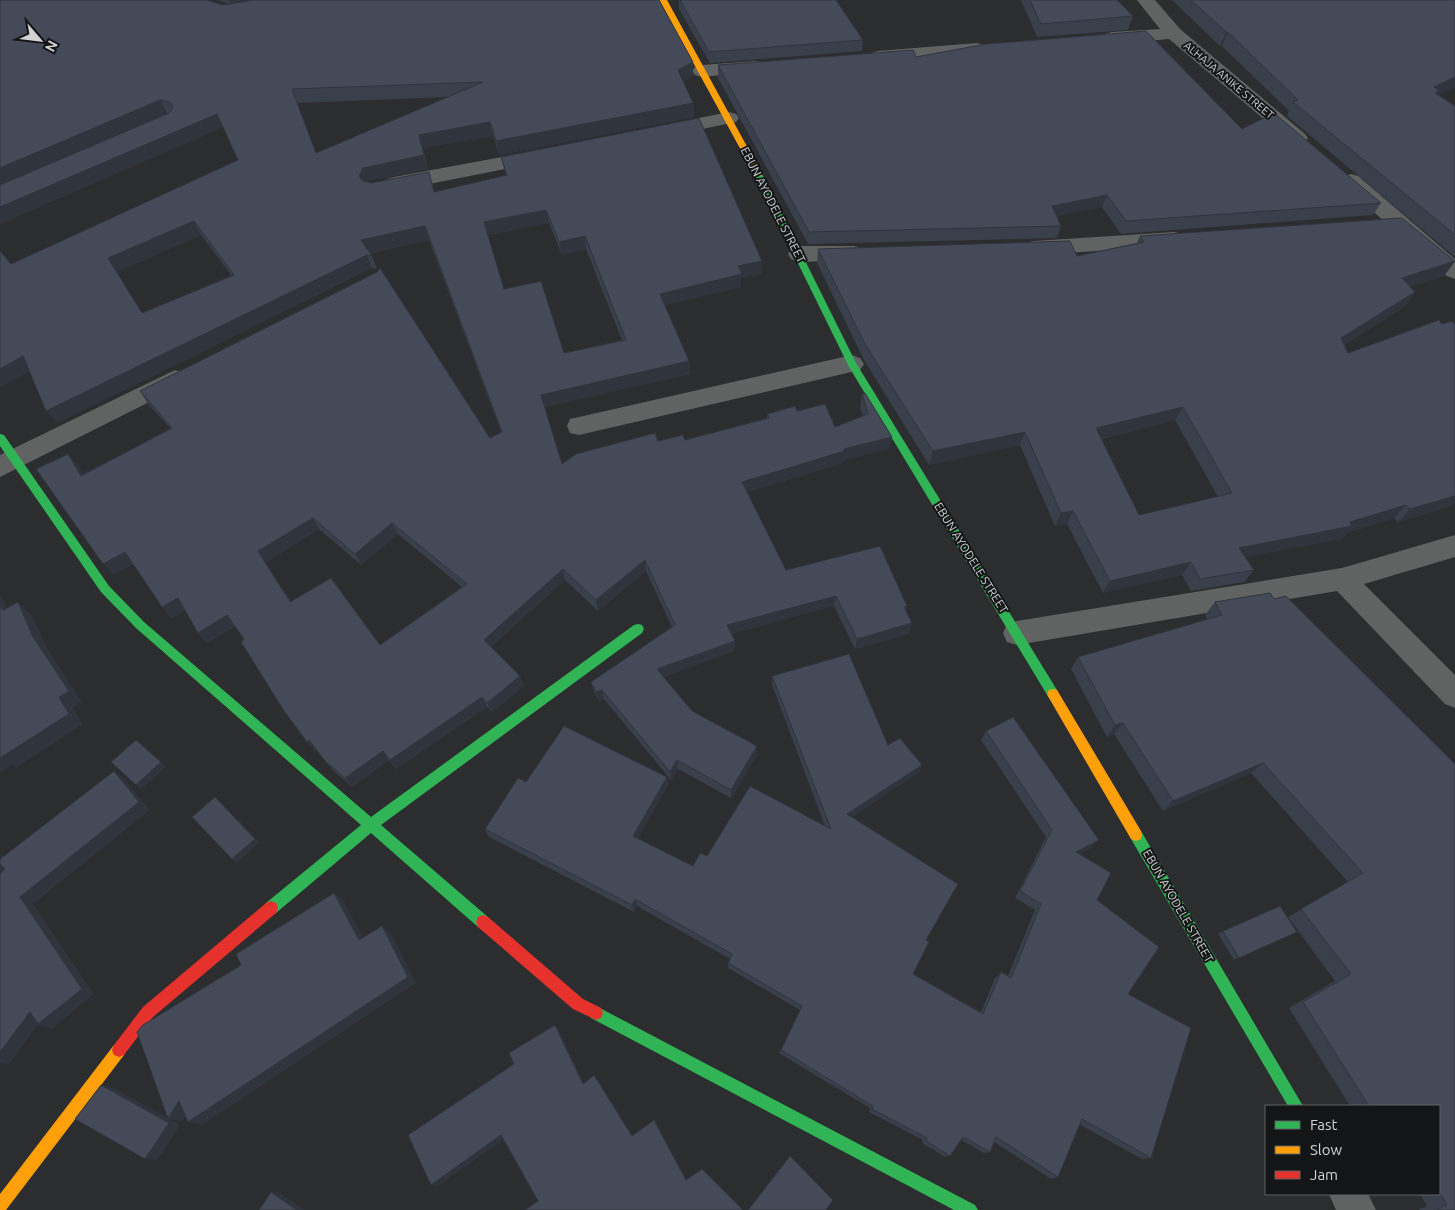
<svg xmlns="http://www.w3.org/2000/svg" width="1455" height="1210" font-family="Ubuntu,sans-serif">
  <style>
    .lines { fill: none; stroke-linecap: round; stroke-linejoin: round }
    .street { fill: #616363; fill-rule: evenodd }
    .fast { fill: #30b455; fill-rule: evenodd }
    .slow { fill: #ff9f0a; fill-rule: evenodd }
    .jam { fill: #e5322d; fill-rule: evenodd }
    .wall { fill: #3a404b; fill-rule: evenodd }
    .shaded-wall { fill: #30343d }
    .building { fill: #444a57; stroke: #30343d; fill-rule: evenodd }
    .labels { text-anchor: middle; stroke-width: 4; stroke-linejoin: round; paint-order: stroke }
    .far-street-label { font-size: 11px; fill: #d0d2d4; stroke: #141517 }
    .street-label { font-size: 12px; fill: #d0d2d4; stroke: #141517 }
  </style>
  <rect width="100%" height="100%" fill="#2b2d2f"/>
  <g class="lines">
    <!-- street -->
    <path class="street" d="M1137,0h18l25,29 125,105 3,4 -3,4 -7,2 -7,-2 -122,-103 -57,5 -7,-2 -2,-4 2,-4 7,-2 48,-3z
      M977,43l7,2 2,4 -2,4 -106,10 -7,-2 -2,-4 2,-4 7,-2z
      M755,61l7,2 2,4 -2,4 -60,6 -7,-2 -3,-4 3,-4 7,-2z
      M729,112l7,2 3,4 -3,4 -72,15 -7,-2 -3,-4 3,-4 7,-2z
      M539,150l7,1 3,5 -3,5 -152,30 -7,-2 -3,-5 3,-5 7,-2z
      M1351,174l7,2 97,83v20l-8,-3 -103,-90 -3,-5 3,-5z
      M1174,232l8,2 3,5 -3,5 -8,2 -140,9 -8,-2 -3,-5 3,-5 8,-2z
      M799,246h55l8,2 3,5 -3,5 -8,2 -55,2 -8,-3 -3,-5 3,-5z
      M852,355l8,3 4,6 -4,6 -281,65 -9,-2 -3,-7 3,-7 9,-2z
      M175,370l8,3 4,6 -4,6 -183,92v-22z
      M1455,535v22l-91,27 91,91v33l-10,-4 -108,-113 -320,54 -10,-3 -4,-9 4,-9 10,-3 325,-53z
      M1329,1194h39l8,16h-40z"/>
    <!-- fast -->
    <path class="fast" d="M758,171l4,3 94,189 201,327 2,4 -2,4 -4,1 -4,-1 -200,-331 -95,-193z
      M0,434l4,1 105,151 35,36 227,195 263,-192 4,-1 4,1 2,4 -2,4 -261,192 107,92 2,5 -2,5 -5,2 -5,-2 -107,-94 -95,80 -5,2 -5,-2 -2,-5 2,-5 95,-78 -225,-197 -35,-36 -101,-146z
      M1136,829l5,2 162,275h-15l-157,-267 -1,-4 1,-4z
      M596,1006l379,199 3,5h-24l-363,-192 -2,-5 2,-5z"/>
    <!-- slow -->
    <path class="slow" d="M659,0h8l95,174 -1,2h-6l-1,-2z
      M1053,689l4,1 84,141 1,4 -1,4 -5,2 -5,-2 -82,-141 -2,-4 2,-4z
      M119,1043l5,2 2,5 -2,5 -118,155h-6v-16l114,-149z"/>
    <!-- jam -->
    <path class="jam" d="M271,901l5,2 2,5 -2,5 -123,104 -29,38 -5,2 -5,-2 -2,-5 2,-5 29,-38 123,-104z
      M483,915l5,2 95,82 18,9 2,5 -2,5 -5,2 -23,-11 -95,-82 -2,-5 2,-5z"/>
  </g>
  <!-- wall -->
  <path class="wall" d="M218,0h425l50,62v14l-10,5 10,22 1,14 -195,38 -6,-19 -70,12 5,21 -61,12v1l68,10 71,-16 -5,-19 261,117 -21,4v9l-76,18 24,56 1,13 -146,33 18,57 96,-23 27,-1 82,-22v-4l30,-3 38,16 28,-11 -3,-9 2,-13 30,43 -3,12 -45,11 -1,3 -96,29 39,78 121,36 -1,4 3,24 -54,15 -21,-43 -103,28 4,7 -1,10 -71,26 29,34 65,35v9l-26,43 -53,-29 -7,11 -67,-81 -5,2 -5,-9 -3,-10 81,-55 -26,-56 -48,40 -33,-31 -74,67 29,29 4,10 -32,26 -5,-5 -91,62 -7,-9 -37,27 -19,-17 -17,-21 -2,2 -70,-112 -9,-13 -28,17 -9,-10 -13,-23 -14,8 -9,-11 -29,-43 -20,11 -35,-109 5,8 88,-45 -23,-25 -8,-13 350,47 11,-6 -72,-192 -59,13 2,3 5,13 -5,-1 -315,155 -27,-52 -30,16v-136l11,13 227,-104 -15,-33 -223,97v-39l168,-71 -1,-1 -167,72 223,-180 7,-1zM448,97l-132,56 -19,-50zM549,223l13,32 24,-6 36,91 -58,13 -60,-64 -16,-54zM201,235l31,41 -90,37 -25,-41zM319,529l42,36 37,-31 64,53 -82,58 -89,-44 -26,-38z
    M679,0h157l27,40 -1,11 -152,12 -31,-54z
    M1021,0h96l16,16 -5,14 -91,7z
    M1172,0h283v87l-16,8 16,11v151l-168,-141 2,-5 -67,-65h-2z
    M916,57l326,72 139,74 -8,12 -252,19 -19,-27 -46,9 5,10 -4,12 -249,6 -90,-166v-13z
    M1140,236l315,25 -11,15 -35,11 6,5 -11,15 -60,38 4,8 104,153 -54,16 -4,-4 -47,15 -6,6 -96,18 9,13 -10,12 -53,9 -9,-16 -79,18 -36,-69 -12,2 -35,-81 -91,20 -65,-105 -47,-97 1,-14 259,7 60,-13zM1175,420l43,77 -79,18 -38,-76z
    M1274,599l181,165v446h-37l9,-4 -7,-12h19v-88h-89l-61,-98 46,-27 -47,-64 60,-35 -97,-109 -88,38 -49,-77 -7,3 -36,-68 7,-12 129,-38 -2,-4 10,-13z
    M772,676l150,89 -4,8 -66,44 74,123 -13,34 68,38 14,-34 6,-6 7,4 27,-66 -20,-12 31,-61 -65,-97 5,-9 106,116 -13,7 18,46 31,94 23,164 -9,1 -63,-35 -21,53 -7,2 -57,-37 -4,10 -6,1 -23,-13 -11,16 -5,1 -23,-14 1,-3 -54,-28 1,-4 -91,-55 2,-3 19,-40 -72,-42v-5l2,-4 -93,-53 -3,6 -145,-75 -4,-8 41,-47 141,-5 1,8 -30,53 55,28 14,-10 118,-30 -53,-141z
    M1223,931l68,4 -57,25 -16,-26z"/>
  <!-- shaded-wall -->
  <path class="shaded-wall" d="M229,0h26l-25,4z
    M1226,32h2l-6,14h-2z
    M693,62v14l-14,7 -1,-13z
    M1455,77v10l-19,9 -2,-9z
    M160,100l7,13 -167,72v-17z
    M693,103l1,14 -195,38 -3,-14z
    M217,114l6,13 -223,97v-17z
    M490,122l3,14 -70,12 -4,-13z
    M424,155l4,14 -61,12 -4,8 -4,-13 4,-8z
    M1107,195l-5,12 -54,11 4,-12z
    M546,210l3,13 -62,12 -3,-13z
    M194,221l7,14 -84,37 -9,-14z
    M425,226l4,14 -63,13 -5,-13z
    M585,236l1,13 -24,6 -3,-13z
    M367,255l5,13 -315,155 -11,-12z
    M762,261v13l-21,4v9l-80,19 -1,-12 78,-28z
    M1455,261l-11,15 -53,16 11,-14z
    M1415,292l-11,15 -73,46 10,-15z
    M23,356l10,13 -33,18v-18z
    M689,361l1,13 -147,33 -2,-12z
    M1183,407l-8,13 -85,21 6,-13z
    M1025,432l-5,13 -91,20 4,-14z
    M892,437l-3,12 -45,11 -1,3 -101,30v-11l102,-33z
    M68,454l10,12 13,21 -10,-11z
    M1455,496v7l-3,3 -54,16 12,-13z
    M1406,505l-12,13 -47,15 -6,6 -111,21 9,-12 111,-26z
    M1073,511l-6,13 -12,2 6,-13z
    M313,518l6,11 -54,34 -7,-12z
    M392,523l6,11 -37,31 -6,-11z
    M125,552l10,11 -22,12 -10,-11z
    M645,560l1,11 -48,40 -2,-11z
    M1191,562l-9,13 -79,18 7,-12z
    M563,569l2,11 -77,70 -4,-10z
    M0,595l17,27 -14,-12 -3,-5z
    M836,596l-2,10 -107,29v-10z
    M178,598l9,10 -16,10 -9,-11z
    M18,602l14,13 15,33 35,54 -9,6 10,16 -67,44 -4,-3 -12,8v-18l59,-58z
    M227,615l8,10 -28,18 -9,-10z
    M912,623l-3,11 -54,15 2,-10z
    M735,641l-1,10 -76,28 -1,-10z
    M520,676l4,10 -32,26 -5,-9z
    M602,690l2,9 -5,2 -3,-9z
    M482,697l5,10 -91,62 -6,-9z
    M1123,723l-9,11 -7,3 8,-12z
    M309,740l8,9 -3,2 -7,-9z
    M142,744l24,23 -25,22 -5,-4z
    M757,746v9l-26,43v-8z
    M383,751l6,9 -37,27 -7,-9z
    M677,760l1,9 -7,11 -1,-8z
    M1263,763l-12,10 -88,38 10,-10z
    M922,765l-4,8 -73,49 2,-8z
    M114,771l11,9 25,30 -117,94 61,90 -42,35 -14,-4 -30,40 -8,-2v-11l30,-40 -10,-115z
    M667,777l1,8 -33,58 -2,-7z
    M215,797l45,45 -23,21 -5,-4z
    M1099,840l-7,7 -23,12 7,-7z
    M0,859l9,16 -9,7z
    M334,893l10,8 24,46 -9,-7z
    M635,899l2,7 -3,6 -2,-7z
    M382,926l9,7 25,50 -214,142 -14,-3z
    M555,1025l4,5 27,58 -3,-4z
    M594,1075l3,4 37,59 -2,-2z
    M101,1085l13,3 54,30 11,-17 15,3 -12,18 -12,-3 10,6 -22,35 -13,-1z
    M501,1135l6,2 -69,49 -7,-1z
    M271,1192l9,1 25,17h-8z"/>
  <!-- building -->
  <path class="building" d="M0,0h207l16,5 31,-5h405l34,62 -15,8 15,33 -197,38 -6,-19 -71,13 5,20 -61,13 -4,8 4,5 8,2 58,-11 5,20 73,-17 -6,-18 198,-39 63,143 -24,5 4,8 -82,20 29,67 -148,34 21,69 14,-10 79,-21 3,8 25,-6 2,5 84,-22 -2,-4 28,-8 2,5 28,-7 10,23 33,-13 -6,-20 3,-1 27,44 -48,12 1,2 -103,31 44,88 94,-24 27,60 -3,1 8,16 -55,16 -21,-43 -109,29 8,16 -78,28 35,42 65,35 -26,44 -54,-30 -7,12 -68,-82 -6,2 -5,-10 84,-57 -30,-65 -49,40 -33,-31 -79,71 36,36 -33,27 -5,-6 -92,63 -7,-9 -38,27 -20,-17 -16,-21 -2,2 -23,-31 -43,-69 3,-3 -17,-24 -29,18 -20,-35 -16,9 -37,-55 -22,12 -67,-95 32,-15 13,22 91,-48 -32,-37 237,-119 3,-4 110,170 12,-6 -77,-206 -64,14 11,16 -5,-1 -321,156 -23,-55 -23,13v-118l11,13 227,-104 -21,-46 -217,93v-22l169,-72 4,-6 -3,-5 -10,-2 -160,68zM483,82l-167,71 -24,-64zM546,210l13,32 26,-6 41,104 -62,13 -23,-72 -37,8 -20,-67zM194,221l40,54 -92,38 -34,-55zM313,518l42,36 37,-31 75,61 -87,61 -49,-67 -41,24 -32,-51z
    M680,0h156l27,40 -154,12z
    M1030,0h87l16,16 -92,8z
    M1191,0h264v77l-21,10 6,4 -5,2 20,13v129l-162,-133 5,-2 -70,-68h-2z
    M1146,31l96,98 32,-16 107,90 -255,18 -19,-26 -55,11 9,20 -252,6 -91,-167 195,-15 3,7 70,-13z
    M1402,218l53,43 -53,17 13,14 -74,46 7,15 91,-33 3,4 10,-3 3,4v171l-45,13 -4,-4 -56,17 2,4 -113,22 15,22 -54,9 -9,-17 -81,19 -37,-70 -12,2 -36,-81 -92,19 -67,-105 -48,-97 252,-8 7,15 67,-14 -4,-6zM1183,407l49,86 -93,22 -43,-87z
    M1270,593l4,6 12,-3 169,168v446h-18l10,-5 -8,-14v-85h-70l-66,-104 48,-28 -50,-65 62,-36 -100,-110 -90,38 -50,-78 -8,2 -37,-68 144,-42 -7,-13z
    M18,602l15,35 36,54 -10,6 10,17 -69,44v-153l3,5z
    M849,654l39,91 12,-7 22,27 -75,49 111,70 -32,56 3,2 -16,32 70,40 18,-42 10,6 30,-74 -21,-13 32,-61 -66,-99 27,-14 86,123 -23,12 35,21 -14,27 62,47 -31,47 63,34 -40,130 -69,-39 -24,58 -62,-40 -6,15 -27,-15 -13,19 -24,-15 1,-3 -55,-29 1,-3 -92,-56 21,-44 -74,-43 4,-9 -97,-55 -3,6 -147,-76 33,-51 8,4 38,-56 103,51 -34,59 60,30 7,-13 7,3 43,-70 81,43 -59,-153z
    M136,740l25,22 -25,23 -25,-23z
    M114,771l25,31 -119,95 62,92 -44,35 -8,-12 -30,40v-178l5,-5 -5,-5v-5z
    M215,797l40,42 -23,20 -40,-42z
    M334,893l25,47 23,-14 26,51 -220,145 -9,-21 -11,18 -31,-87 6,-7 98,-60 -5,-11z
    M1280,906l17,26 -58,26 -16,-27z
    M555,1025l28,59 11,-9 38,61 22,-16 32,60 16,-11 41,41h-218l13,-9 -37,-66 -70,50 -23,-50 106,-71 -5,-11z
    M101,1085l68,38 -24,36 -70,-40z
    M790,1156l43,44 -7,10h-78z
    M271,1192l26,18h-38z"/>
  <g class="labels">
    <!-- far-street labels -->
    <g class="far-street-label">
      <text transform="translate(1229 80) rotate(40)" y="4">ALHAJA ANIKE STREET</text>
    </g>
    <!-- street labels -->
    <g class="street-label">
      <text transform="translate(773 205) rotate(63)" y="4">EBUN AYODELE STREET</text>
      <text transform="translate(971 558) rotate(58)" y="4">EBUN AYODELE STREET</text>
      <text transform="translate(1178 906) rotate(60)" y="4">EBUN AYODELE STREET</text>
    </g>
  </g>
  <!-- legend -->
  <rect x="1265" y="1105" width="175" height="90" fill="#141517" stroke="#5f6163"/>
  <rect x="1275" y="1121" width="25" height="8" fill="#30b455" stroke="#5f6163"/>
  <text x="1310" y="1130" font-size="15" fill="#d0d2d4">Fast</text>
  <rect x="1275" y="1146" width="25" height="8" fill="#ff9f0a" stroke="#5f6163"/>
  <text x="1310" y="1155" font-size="15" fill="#d0d2d4">Slow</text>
  <rect x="1275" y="1171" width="25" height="8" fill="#e5322d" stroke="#5f6163"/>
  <text x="1310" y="1180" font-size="15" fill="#d0d2d4">Jam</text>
  <!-- north arrow -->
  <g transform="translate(40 40) rotate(118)" stroke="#141517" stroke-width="4" paint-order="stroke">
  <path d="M0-4L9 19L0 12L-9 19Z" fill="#d0d2d4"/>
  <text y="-8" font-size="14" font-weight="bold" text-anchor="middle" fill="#d0d2d4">N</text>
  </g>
</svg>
